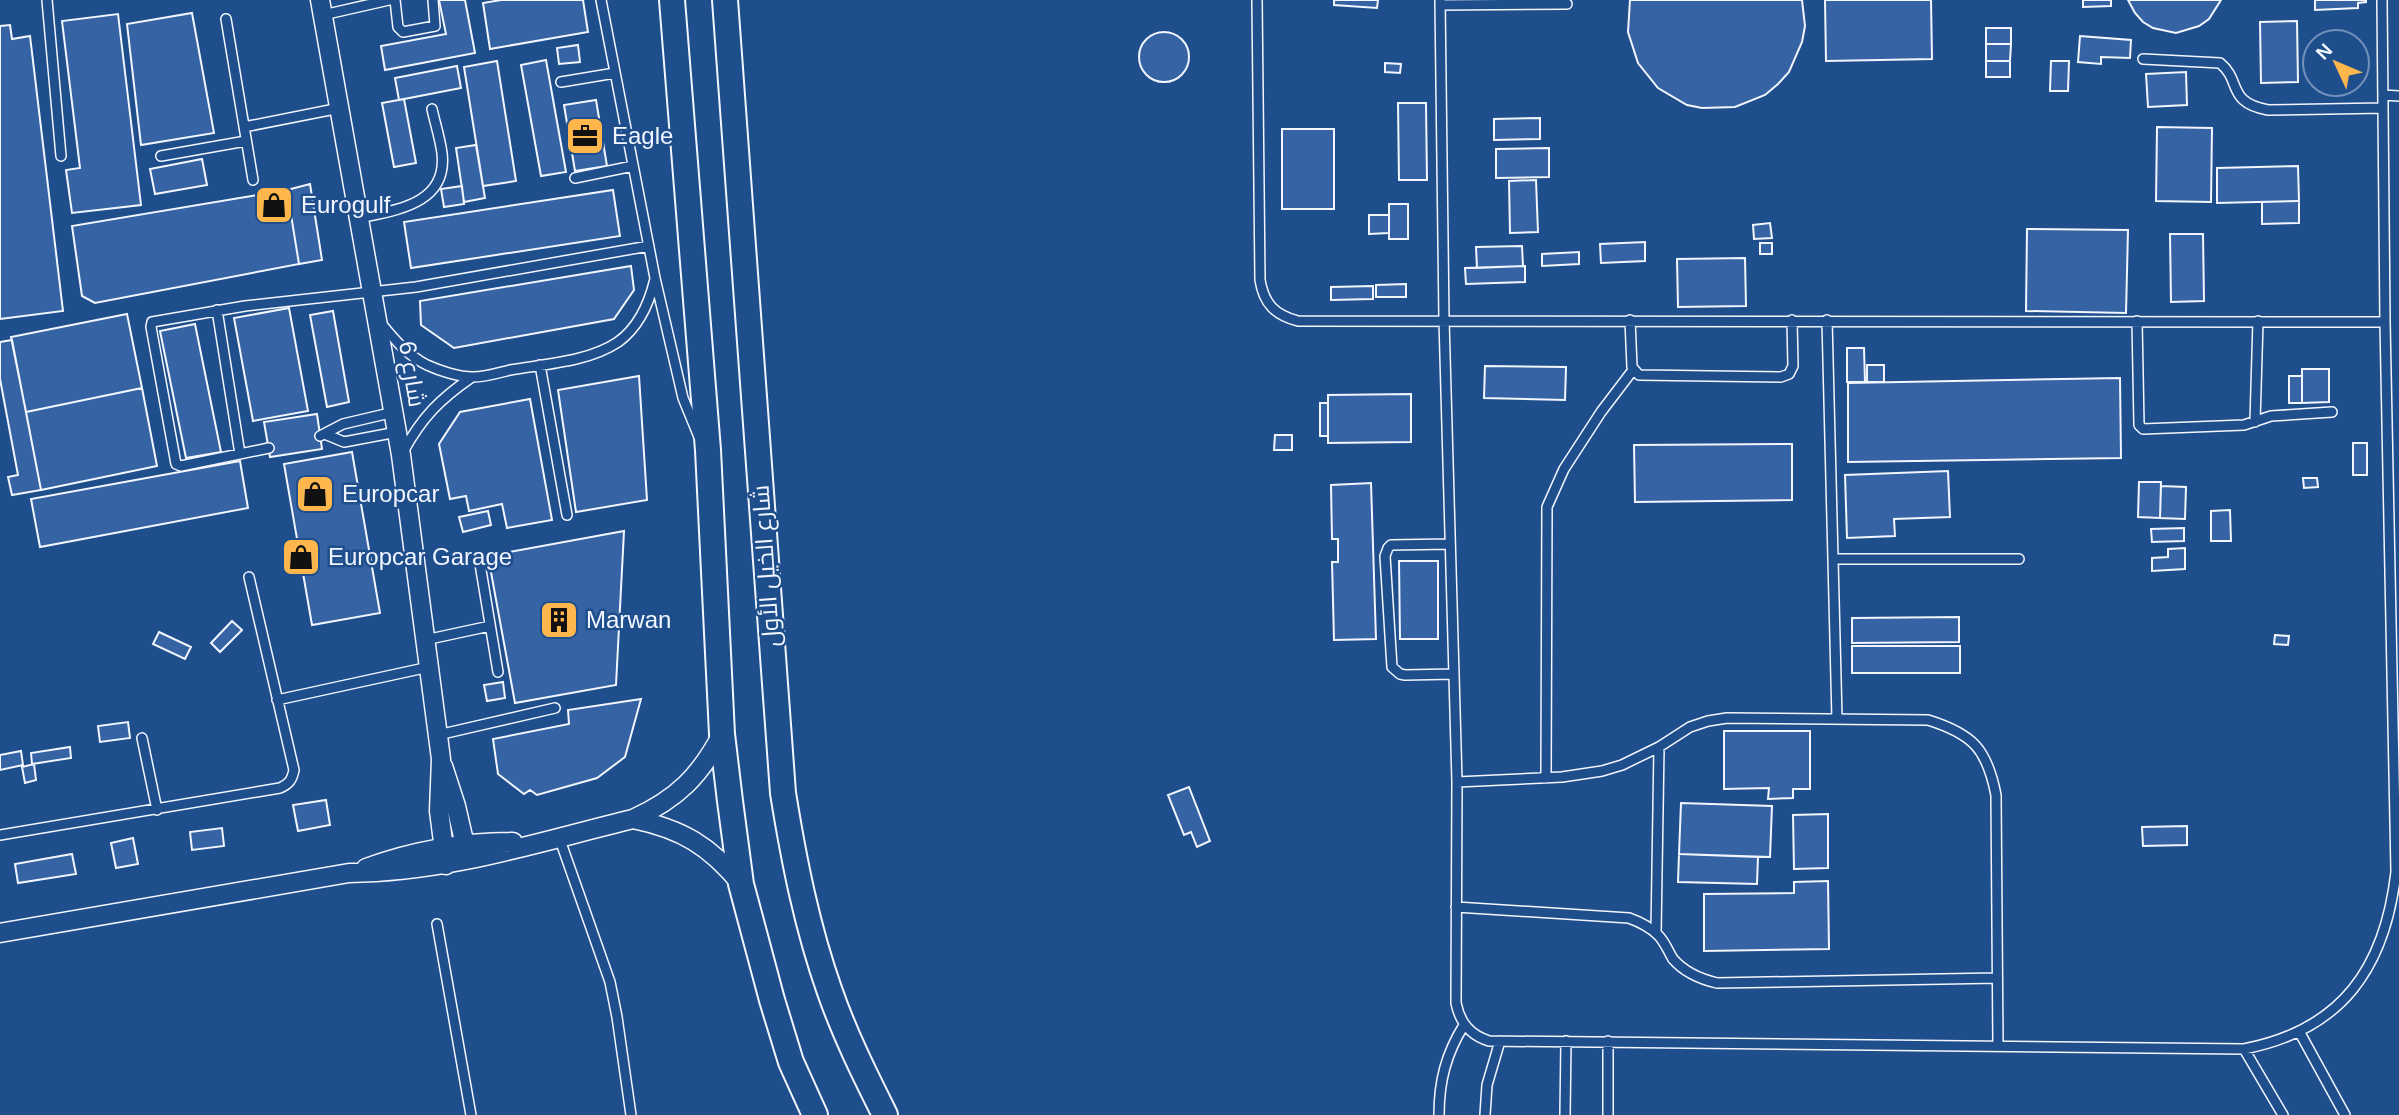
<svg xmlns="http://www.w3.org/2000/svg" width="2399" height="1115" font-family="Helvetica,Cairo,sans-serif">
  <style>
    .building { fill: #3563a3; stroke: #f2f6ff; stroke-width: 2 }
    .lines { fill: none; stroke-linecap: round; stroke-linejoin: round }
    .service-casing { stroke: #f2f6ff; stroke-width: 12 }
    .minor-casing { stroke: #f2f6ff; stroke-width: 21 }
    .secondary-casing { stroke: #f2f6ff; stroke-width: 28 }
    .service { stroke: #1f4e8c; stroke-width: 9 }
    .minor { stroke: #1f4e8c; stroke-width: 18 }
    .secondary { stroke: #1f4e8c; stroke-width: 24 }
    .labels { text-anchor: middle; stroke-width: 5; stroke-linejoin: round; paint-order: stroke }
    .poi-label { font-size: 24px; fill: #f2f6ff; stroke: #1f4e8c; text-anchor: start }
    .street-label { font-size: 24px; fill: #f2f6ff; stroke: #1f4e8c }
  </style>
  <rect width="100%" height="100%" fill="#1f4e8c"/>
  <!-- building -->
  <path class="building" d="M439,0h26l10,53 -90,17 -4,-24 65,-12z
    M501,0h82l5,32 -98,17 -7,-46z
    M1334,0h44l-1,8 -43,-3z
    M1630,0h172l3,26 -3,16 -13,30 -11,12 -13,11 -30,12 -33,1 -15,-3 -29,-17 -20,-25 -10,-31z
    M1825,0h106l1,59 -106,2z
    M2083,0h28v6l-28,1z
    M2128,0h93l-12,19 -10,7 -23,7 -23,-5 -10,-6 -8,-9z
    M2315,0h51v2l-8,1v5l-43,2z
    M192,13l22,120 -73,12 -14,-121z
    M118,14l23,191 -69,8 -6,-43 14,-2 -18,-147z
    M2297,21l1,61 -37,1 -1,-61z
    M10,25l2,14 18,-3 33,275 -63,8v-293z
    M1986,28h25v16h-25z
    M1139 57a25 25 0 1 1 50 0a25 25 0 1 1-50 0Z
    M2080,36l51,4 -1,18 -29,-1v7l-23,-2z
    M1986,44h25l-1,17h-24z
    M578,45l2,17 -21,2 -2,-16z
    M546,60l20,112 -25,4 -20,-111z
    M497,61l19,120 -33,5 -19,-119z
    M1986,61h24v16h-24z
    M2051,61h18l-1,30h-18z
    M1385,63l16,1 -1,9 -15,-1z
    M457,66l4,22 -62,12 -4,-22z
    M2186,72l1,33 -39,2 -2,-33z
    M404,99l12,64 -22,4 -12,-64z
    M596,100l11,66 -32,5 -11,-66z
    M1398,103h28l1,77h-28z
    M1540,118v21l-46,1v-21z
    M2157,127l55,1 -1,74 -55,-1z
    M1282,129h52v80h-52z
    M476,145l9,53 -21,4 -8,-54z
    M1549,148v29l-53,1v-29z
    M202,159l5,26 -52,9 -5,-25z
    M2298,166l1,35 -82,2v-35z
    M1536,180l2,52 -28,1 -1,-52z
    M310,184l12,76 -23,4 -12,-74z
    M462,186l2,18 -20,3 -3,-18z
    M287,190l12,74 -204,39 -13,-7 -10,-70z
    M613,190l7,46 -209,32 -7,-46z
    M2299,201v22l-37,1v-22z
    M1389,204h19v35h-19z
    M1369,215h20v18l-20,1z
    M1770,223l2,15 -18,1 -1,-14z
    M2027,229l101,1 -2,83 -100,-2z
    M2170,234h33l1,67 -33,1z
    M1645,242v19l-44,2 -1,-19z
    M1760,243h12v11h-12z
    M1522,246l1,20 -46,2 -1,-21z
    M1579,252v12l-37,2v-12z
    M1745,258l1,48 -68,1 -1,-48z
    M631,266l3,24 -20,29 -160,29 -33,-23 -1,-24z
    M1525,266v16l-59,2 -1,-16z
    M1406,284v13h-30v-12z
    M1373,286v13l-42,1v-13z
    M289,308l19,103 -55,10 -19,-103z
    M333,311l16,91 -22,5 -17,-92z
    M127,314l15,74 -116,24 -15,-75z
    M195,324l26,128 -35,6 -26,-127z
    M12,340l29,150 -29,5 -4,-18 10,-2 -18,-96v-37z
    M1847,348h17l1,34h-18z
    M1867,365h17v17h-17z
    M1485,366l81,1 -1,33 -81,-2z
    M2302,369h27v33l-27,1z
    M639,376l8,124 -71,12 -18,-122z
    M2289,376h13v27h-13z
    M2120,378l1,80 -273,4v-79z
    M142,388l15,78 -116,24 -15,-78z
    M1411,394v48l-83,1v-48z
    M530,399l22,121 -45,8 -5,-24 -33,7 -3,-15 -16,3 -11,-55 21,-32z
    M1320,403h8v33h-8z
    M317,414l5,35 -52,8 -6,-35z
    M1275,435h17v15h-18z
    M2353,443h14v32h-14z
    M1792,444v56l-157,2 -1,-57z
    M352,452l28,161 -68,12 -28,-161z
    M240,461l8,47 -208,39 -9,-48z
    M1948,471l2,46 -56,2 1,17 -48,2 -2,-63z
    M2303,478h14l1,9 -14,1z
    M2139,482h22l-1,36 -22,-1z
    M1371,483l5,156 -42,1 -2,-78h6v-23h-6l-1,-54z
    M2161,486l25,1 -1,32 -25,-1z
    M2230,510l1,31h-20v-30z
    M488,511l3,14 -28,7 -4,-15z
    M2184,528v13l-32,1 -1,-13z
    M624,531l-8,154 -101,18 -27,-147z
    M2185,548v21l-33,2v-13l16,-1v-8z
    M1399,561h39v78h-38z
    M1959,617v25l-107,1v-25z
    M232,621l10,9 -22,22 -9,-9z
    M159,632l32,15 -6,12 -32,-15z
    M2275,635l14,1 -1,9 -14,-1z
    M1852,646h108v27h-108z
    M503,682l2,16 -18,3 -3,-16z
    M641,699l-16,58 -28,21 -60,17 -7,-5 -6,4 -26,-20 -5,-35 76,-15 -1,-14z
    M128,722l2,16 -30,4 -2,-16z
    M1724,731h86v58h-17v9l-25,1 1,-11 -45,1z
    M70,747l1,11 -39,6 -1,-11z
    M21,751l2,14 -23,5v-15z
    M34,764l2,16 -11,3 -3,-16z
    M1189,787l21,54 -13,6 -6,-15 -7,3 -16,-40z
    M326,800l4,25 -32,6 -5,-26z
    M1681,803l91,3 -2,51 -91,-3z
    M1828,814v54l-34,1 -1,-54z
    M2187,826v19l-44,1 -1,-19z
    M222,828l2,18 -32,4 -2,-18z
    M133,838l5,26 -22,4 -5,-25z
    M72,854l4,20 -58,9 -3,-19z
    M1679,854l79,3 -1,27 -79,-2z
    M1828,881l1,68 -125,2v-57l90,-1v-11z"/>
  <g class="lines">
    <defs>
      <path id="service" d="M47,0l14,156
        M395,0l3,27 5,5 32,-6 -2,-26
        M601,0l54,278 28,120 16,39
        M1257,0l3,280c4,24 15,35 38,41l1087,1
        M1440,0l4,320 13,462 -1,221c4,20 14,32 33,38l755,8c98,-19 141,-81 152,-177l-11,-550 -3,-322
        M1440,5l127,-1
        M323,15l66,-15
        M226,19l27,161
        M2143,59l77,4c22,18 6,39 48,47l115,-2
        M561,82l54,-9
        M2383,95l16,1
        M244,127l96,-19
        M161,156l85,-15
        M575,178l58,-12
        M360,218c36,-8 88,-14 82,-65 -2,-15 -7,-30 -10,-44
        M217,310l23,144
        M1630,320l2,47 7,8 142,2 8,-3 4,-8 -1,-46
        M1827,320l10,399
        M2137,321l2,104 4,4 101,-4 27,-9 61,-4
        M380,322c14,17 27,33 47,43 13,6 32,12 46,12 12,0 25,-4 37,-7 35,-6 78,-8 108,-28 21,-15 31,-38 37,-63
        M540,365l27,150
        M2255,422l3,-101
        M327,435l17,7 53,-10
        M320,436l23,-12 51,-12
        M269,448l-88,18 -5,-2 -25,-137 1,-5 93,-16 171,-19 233,-41
        M403,452c19,-35 37,-53 69,-75
        M1450,544l-59,1 -3,3 -3,8 7,111 8,7 5,1 49,-1
        M479,558l19,114
        M1833,559h186
        M425,640l65,-14
        M277,700l152,-33
        M438,735l117,-27
        M142,738l15,72
        M1546,778l1,-271 17,-38 37,-57 32,-42
        M1457,782l105,-5 40,-6 20,-6 37,-18 31,-20 18,-6 19,-3 201,2c45,14 59,29 68,75l2,251
        M0,835l280,-47c9,-4 12,-8 14,-18l-45,-193
        M559,837l51,145 7,35 14,98
        M1456,907l173,11c11,4 21,9 29,17 7,7 10,16 15,24 12,14 27,20 44,24l280,-5
        M437,924l34,191
        M1656,933l3,-186
        M2300,1033l45,82
        M2244,1049l39,66
        M1439,1115c0,-34 7,-61 25,-90
        M1485,1115l2,-30 13,-44
        M1565,1115l1,-74
        M1608,1115v-74"/>
      <path id="minor" d="M320,0l81,455 40,304 -2,52 7,54
        M443,766l13,40 11,48
        M633,819c49,10 77,27 108,65
        M366,868c47,-17 97,-26 147,-26
        M0,933l349,-60c100,-1 189,-31 284,-54 44,-20 67,-43 89,-85"/>
      <path id="secondary" d="M672,0l36,450 14,284 8,67 11,83 31,116 19,62 24,53
        M725,0l58,793c11,68 24,134 47,199 15,43 35,83 55,123"/>
    </defs>
    <!-- service casing -->
    <use href="#service" class="service-casing"/>
    <!-- minor casing -->
    <use href="#minor" class="minor-casing"/>
    <!-- secondary casing -->
    <use href="#secondary" class="secondary-casing"/>
    <!-- service -->
    <use href="#service" class="service"/>
    <!-- minor -->
    <use href="#minor" class="minor"/>
    <!-- secondary -->
    <use href="#secondary" class="secondary"/>
  </g>
  <!-- icons -->
  <defs>
    <symbol id="office-square" viewBox="-11 -11 22 22"><rect x="-9" y="-9" width="18" height="18" rx="4" fill="#ffb74d" stroke="#1f4e8c"/><path d="M-6-3h4V-5.5h4V-3h4V5H-6ZM-1-4.5V-3h2v-1.5ZM-6 0V1H6V0Z" fill="#111"/></symbol>
    <symbol id="shop-square" viewBox="-11 -11 22 22"><rect x="-9" y="-9" width="18" height="18" rx="4" fill="#ffb74d" stroke="#1f4e8c"/><path d="M-5-2.5h2.3a2.7 3.5 0 0 1 5.4 0H5L5.5 6h-11ZM-1.5-2.5h3a1.5 2.3 0 0 0-3 0Z" fill="#111"/></symbol>
    <symbol id="building-square" viewBox="-11 -11 22 22"><rect x="-9" y="-9" width="18" height="18" rx="4" fill="#ffb74d" stroke="#1f4e8c"/><path d="M-4-6H4V6H1V3H-1V6H-4ZM-2.5-4.3h1.7v1.8h-1.7ZM.8-4.3h1.7v1.8H.8ZM-2.5-1h1.7V.8h-1.7ZM.8-1h1.7V.8H.8Z" fill="#111"/></symbol>
  </defs>
  <g fill-rule="evenodd">
    <use href="#office-square" x="563" y="114" width="44" height="44"/>
    <use href="#shop-square" x="252" y="183" width="44" height="44"/>
    <use href="#shop-square" x="293" y="472" width="44" height="44"/>
    <use href="#shop-square" x="279" y="535" width="44" height="44"/>
    <use href="#building-square" x="537" y="598" width="44" height="44"/>
  </g>
  <g class="labels">
    <!-- poi labels -->
    <g class="poi-label">
      <text x="612" y="144">Eagle</text>
      <text x="301" y="213">Eurogulf</text>
      <text x="342" y="502">Europcar</text>
      <text x="328" y="565">Europcar Garage</text>
      <text x="586" y="628">Marwan</text>
    </g>
    <!-- street labels -->
    <g class="street-label">
      <text transform="translate(412 374) rotate(81)" y="8">شارع 6</text>
      <text transform="translate(766 566) rotate(-94)" y="8">شارع الخيل الأول</text>
    </g>
  </g>
  <!-- north arrow -->
  <g transform="translate(2336 63) rotate(314)"><circle r="33" fill="#1f4e8c" stroke="#7391ba" stroke-width="2"/>
  <path d="M0-5L12 26L0 18L-12 26Z" fill="#ffb74d"/>
  <text y="-10" font-size="19" font-weight="bold" text-anchor="middle" fill="#f2f6ff">N</text>
  </g>
</svg>
